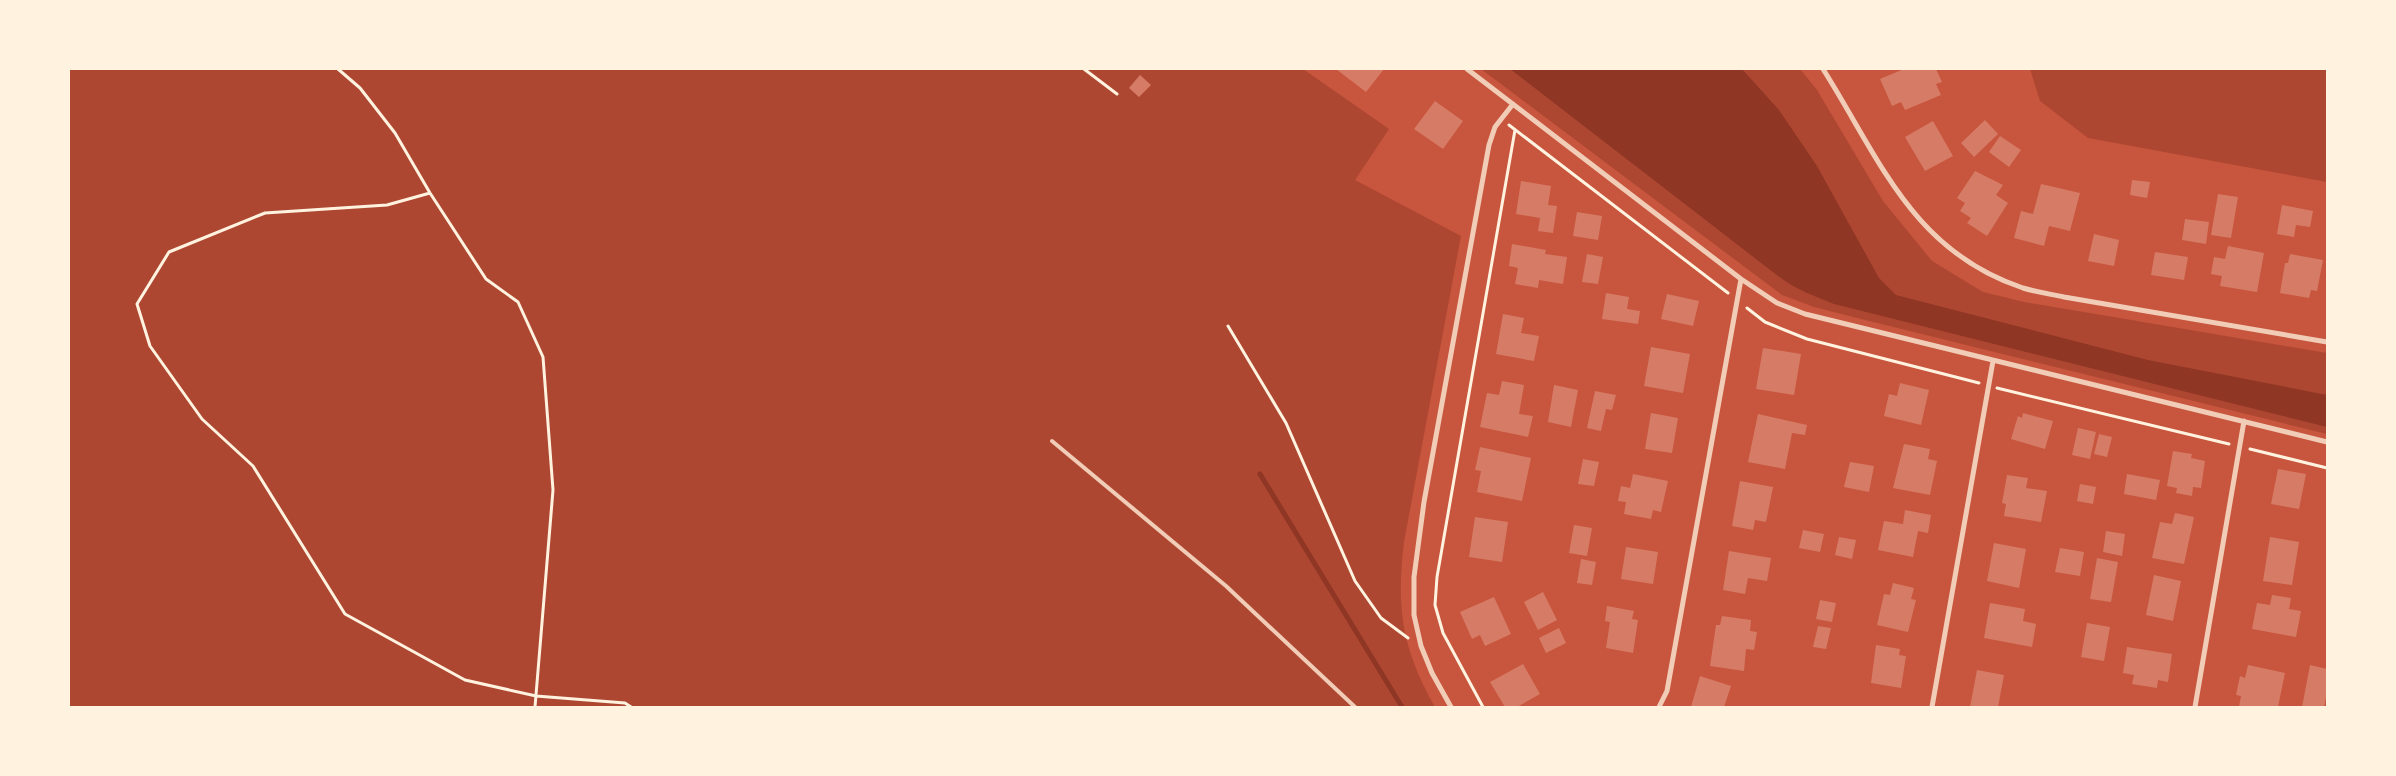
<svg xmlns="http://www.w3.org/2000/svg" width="2396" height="776" font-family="'DejaVu Sans',sans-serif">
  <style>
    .green { fill: #ae4732 }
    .water { fill: #8f3625 }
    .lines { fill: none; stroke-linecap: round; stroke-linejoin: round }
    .stream { stroke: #8f3625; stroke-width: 5 }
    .building { fill: #d67c66 }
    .path { stroke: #fff3e0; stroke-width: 3 }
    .service { stroke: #f1ccb7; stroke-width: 4 }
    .minor { stroke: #f1ccb7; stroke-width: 5 }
  </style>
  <rect width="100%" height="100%" fill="#c8553d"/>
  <!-- green -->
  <path class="green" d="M69,69h1234l86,60 -34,51 106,56 -57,306c-8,67 -2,106 31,165h-1366z
    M1481,69h319l17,21 66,111 49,60 51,31 41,10 303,51v81l-474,-117 -39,-10 -32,-12z
    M2030,69h297v113l-239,-44 -48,-37z"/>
  <!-- water -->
  <path class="water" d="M1510,69h232l37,41 38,56 62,112 17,17 252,65 179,35v32l-493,-123c-20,-8 -39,-15 -56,-28z"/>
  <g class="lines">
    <!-- stream -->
    <path class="stream" d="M1260,474l142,233"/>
  </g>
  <!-- building -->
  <path class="building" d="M1336,69h48l-18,23z
    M1904,69h32l6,13 -6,2 5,11 -36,15 -4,-8 -9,4 -12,-27z
    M1140,75l11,10 -12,12 -10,-9z
    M1435,101l28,20 -20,28 -29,-20z
    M1985,120l13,14 -24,23 -13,-14z
    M1933,121l20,35 -28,15 -20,-34z
    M2000,136l21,14 -12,17 -20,-15z
    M1975,171l28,14 -7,10 12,8 -21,33 -20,-13 4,-5 -11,-7 5,-8 -8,-5z
    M2132,180l18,2 -3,16 -17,-3z
    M1521,181l30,5 -3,19 9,1 -4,27 -15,-2 2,-13 -24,-4z
    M2041,184l39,9 -10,38 -21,-5 -5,20 -30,-8 7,-27 12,3z
    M2218,194l20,3 -7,41 -20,-3z
    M2282,205l31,6 -3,16 -14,-2 -2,12 -17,-3z
    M1577,212l25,4 -4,24 -25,-4z
    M2185,219l24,3 -3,22 -24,-4z
    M2094,234l25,6 -5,26 -26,-5z
    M1512,244l34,6 -1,4 22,3 -4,27 -24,-4 -1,8 -23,-4 3,-16 -9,-2z
    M2228,246l36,7 -7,39 -37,-6 2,-10 -11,-2 3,-17 11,2z
    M2155,252l33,5 -4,23 -33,-5z
    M1587,254l16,3 -5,27 -16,-2z
    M2290,254l33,6 -6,31 -6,-1 -2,8 -29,-5 5,-30h3z
    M1606,293l23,4 -2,12 13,2 -2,13 -36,-5z
    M1667,294l32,7 -6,25 -32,-7z
    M1503,314l21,4 -3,15 18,3 -5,25 -38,-7z
    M1651,347l39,7 -7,39 -39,-7z
    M1763,348l38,6 -7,41 -38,-6z
    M1502,381l22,4 -5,29 14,2 -5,21 -48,-10 7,-34 12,2z
    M1900,383l29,7 -8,35 -37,-9 5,-22 8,2z
    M1554,385l24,5 -7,37 -23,-5z
    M1595,391l21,4 -4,15 -6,-1 -5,22 -14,-3z
    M1651,413l27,5 -6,35 -27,-4z
    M2023,413l30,8 -8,28 -34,-10 7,-23 4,2z
    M1758,414l49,11 -2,10 -13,-2 -7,36 -37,-7z
    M2078,428l18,4 -6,27 -18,-4z
    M2099,434l13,3 -5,20 -13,-3z
    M1904,444l26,5 -2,10 9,2 -7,34 -37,-7z
    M1480,447l51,11 -9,43 -45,-9 4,-21 -6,-1z
    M2173,451l19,3 -1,4 14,3 -4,27 -8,-1 -1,9 -16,-3 1,-5 -10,-2z
    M1583,459l16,3 -5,24 -16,-2z
    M1850,462l24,4 -5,26 -25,-5z
    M2278,469l28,5 -7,35 -28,-5z
    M1633,474l35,7 -7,31 -8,-2 -2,9 -27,-5 2,-12 -8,-1 3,-15 9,2z
    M2127,474l33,6 -4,20 -32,-6z
    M2007,475l21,3 -2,10 21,3 -6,31 -37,-6 2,-12 -4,-1z
    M1740,481l33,6 -7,35 -11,-2 -2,10 -21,-4z
    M2080,484l16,3 -3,17 -16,-3z
    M1905,510l26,5 -3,18 -10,-2 -5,26 -35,-7 6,-29 19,3z
    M2175,513l19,4 -10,47 -32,-6 8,-36 12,2z
    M1475,517l33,5 -6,40 -33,-5z
    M1574,525l18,3 -5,28 -18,-3z
    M1803,530l21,4 -4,18 -21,-4z
    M2106,531l19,3 -3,22 -19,-4z
    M1839,537l17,3 -4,19 -17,-4z
    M2270,537l29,5 -7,43 -29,-4z
    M1994,543l32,6 -7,39 -32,-7z
    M1626,547l32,5 -5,32 -32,-5z
    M2060,548l24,4 -4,24 -25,-4z
    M1729,551l42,7 -4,23 -19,-3 -3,16 -22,-4z
    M2097,558l21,4 -7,40 -21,-3z
    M1581,559l15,3 -4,23 -15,-2z
    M2154,575l27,6 -8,40 -27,-6z
    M1893,583l21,5 -3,11 5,1 -8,32 -31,-7 7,-31 6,1z
    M1543,592l14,28 -19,10 -14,-28z
    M2272,595l19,3 -2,11 12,2 -5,26 -44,-8 5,-26 13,2z
    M1494,597l17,37 -26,12 -5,-11 -8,4 -12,-27z
    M1820,600l16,3 -4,19 -16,-3z
    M1990,603l35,6 -2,12 13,3 -4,23 -48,-9z
    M1607,606l27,5 -2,8 6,1 -5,33 -27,-5 4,-26 -5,-1z
    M1722,616l29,4 -1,11 7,1 -3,18 -8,-1 -2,22 -34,-5 6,-41h4z
    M2087,623l23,4 -6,34 -23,-4z
    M1818,626l13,2 -5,21 -13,-2z
    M1559,628l7,15 -20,10 -7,-15z
    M1876,645l24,4 -1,6 7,1 -5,32 -30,-5z
    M2127,647l45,7 -4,28 -10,-2 -1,8 -25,-4 2,-9 -11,-2z
    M1523,664l17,30 -23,13h-12l-15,-25z
    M2248,665l37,8 -7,34h-39l2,-11 -5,-1 4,-19 5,2z
    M2310,665l17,4v23l-3,15h-22z
    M1977,670l27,5 -6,32h-28z
    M1700,676l31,10 -7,21h-33z"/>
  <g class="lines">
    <!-- path -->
    <path class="path" d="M338,69l22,19 35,45 35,60 56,86 32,23 25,55 10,133 -18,217
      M1084,69l33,25
      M1509,125l219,168
      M430,193l-43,12 -122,8 -96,39 -32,52 13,42 52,73 51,47 92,148 120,66 71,16 89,7 6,4
      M1747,308l18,14 42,17 172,44
      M1228,326l58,97 69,158 26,37 27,20
      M1997,388l232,56
      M2250,449l77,19
      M1483,707l-40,-74 -8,-28 2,-28 78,-447"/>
    <!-- service -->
    <path class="service" d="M1052,441l174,145 129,121"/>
    <!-- minor -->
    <path class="minor" d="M1467,69l274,210 36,24 28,11 522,128
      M1823,69c57,90 89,182 200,219 13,4 27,6 41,9l263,45
      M1451,707l-19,-34 -11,-27 -7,-31v-38l10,-75 65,-357 6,-18 18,-23
      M1659,707l8,-16 74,-412
      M1932,707l61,-346
      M2195,707l49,-286"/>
  </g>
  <!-- border -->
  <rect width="2396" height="776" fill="none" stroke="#fff3e0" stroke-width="140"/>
</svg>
